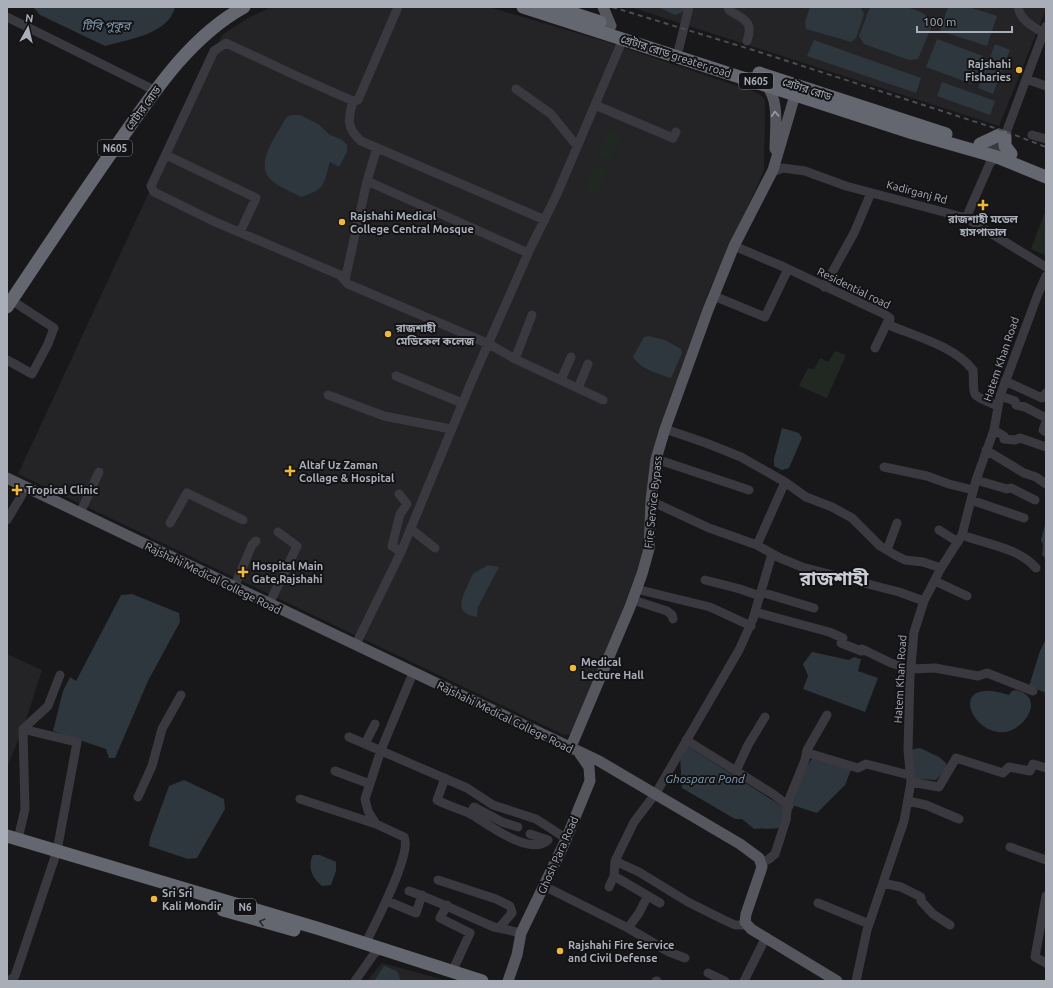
<svg xmlns="http://www.w3.org/2000/svg" width="1053" height="988" font-family="Ubuntu,'Noto Sans Bengali',sans-serif">
  <style>
    .built { fill: #242427 }
    .green { fill: #202821 }
    .water { fill: #2e363e }
    .lines { fill: none; stroke-linecap: round; stroke-linejoin: round }
    .minor { stroke: #39393f; stroke-width: 9 }
    .major { stroke: #55565e; stroke-width: 11 }
    .highway { stroke: #656770; stroke-width: 13 }
    .rail { stroke: #4c4d54; stroke-width: 2; stroke-dasharray: 5 4; stroke-linecap: butt }
    .oneway { stroke: #999ca7 }
    .oneway2 { stroke: #28282c }
    .poi-dot { fill: #f0b83a; stroke: #131315; stroke-width: 1.5 }
    .labels { text-anchor: middle; stroke-width: 4; stroke-linejoin: round; paint-order: stroke }
    .shield { fill: #131315; stroke: #7d8088; stroke-width: 1 }
    .shield-label { font-size: 10px; font-weight: bold; fill: #aaaeb9 }
    .street-label { font-size: 11px; fill: #aaaeb9; stroke: #131315 }
    .poi-label { font-size: 11px; font-weight: bold; fill: #aaaeb9; stroke: #131315; text-anchor: start }
    .water-label { font-size: 12px; font-style: italic; fill: #829bb4; stroke: #131315 }
    .town-label { font-size: 19px; font-weight: bold; fill: #cbcdd5; stroke: #131315 }
  </style>
  <rect width="100%" height="100%" fill="#18181a"/>
  <!-- built -->
  <path class="built" d="M271,7h218l115,34 154,52 7,7 -1,71 -54,117 -45,125 -24,150 -30,83 -39,88 -8,1 -546,-261 204,-439 26,-17z
    M630,7h416v2l-47,117z
    M7,654l35,16 -19,59 -16,38z
    M382,963l66,18h-81z"/>
  <!-- green -->
  <path class="green" d="M609,130l13,6 -12,25 -13,-6z
    M595,164l13,6 -12,25 -12,-6z
    M1046,209v47l-15,-7z
    M835,351l11,4 -19,43 -28,-12 9,-18 6,1 6,-11 8,4z"/>
  <!-- water -->
  <path class="water" d="M33,7h142c-7,28 -47,32 -70,39l-65,-31z
    M658,7h27v4l-10,4z
    M810,7l51,1 3,6 -8,24 -5,4 -45,-13 -1,-7z
    M870,7c21,0 46,-4 62,14l-1,7 -13,31 -9,1 -45,-16 -5,-8z
    M948,7h21l28,9 -10,30 -47,-15z
    M937,39l46,17 -11,28 -46,-17z
    M814,40l107,38 -5,15 -109,-37z
    M995,44l15,6 -17,44 -15,-6z
    M942,82l53,19 -5,14 -53,-19z
    M292,115h8l18,9 12,11 11,4 6,6v7l-8,15 -9,-5c-7,23 -4,27 -29,35 -9,-5 -22,-10 -30,-17 -17,-15 5,-44 13,-59l4,-5z
    M649,336l16,4 16,9 1,4 -11,25c-12,-4 -31,-9 -38,-21l11,-20z
    M782,428l17,5 3,5 -13,30 -7,2 -8,-4v-7z
    M1046,521v38l-4,-4 1,-10 -2,-5z
    M488,565l11,2 -21,40 -1,10c-21,-3 -17,-15 -10,-30 2,-4 4,-11 7,-14 4,-3 10,-5 14,-8z
    M132,594l47,19 1,9 -32,59 -33,77h-6l-3,-9 -53,-18 10,-40 7,-14 6,4 45,-86z
    M1046,639v54l-17,-7 11,-35z
    M812,652l37,8 5,-3 7,2 -3,12 20,7 -13,34 -62,-23 5,-13 -5,-12z
    M1016,690c33,8 5,46 -18,42 -24,-3 -42,-39 -13,-41 8,-1 16,2 24,4l3,-4z
    M687,746l98,62 -5,19c-8,4 -17,0 -26,2l-12,-10h-7l-53,-31 -2,-31z
    M920,748l19,9 7,6 1,6 -11,11 -20,-1c-7,-7 -9,-22 -3,-30z
    M814,756l37,14 -6,15 -28,28 -25,-8c1,-19 11,-33 22,-49z
    M184,780l40,19 1,10 -28,49 -9,1 -39,-13 1,-8 19,-52z
    M313,855h7l16,7v9l-5,14 -9,1c-10,-8 -15,-19 -9,-31z
    M384,966l13,5 4,10h-27z"/>
  <g class="lines">
    <!-- minor -->
    <path class="minor" d="M398,7l-40,93 -5,1 -52,-23 -75,-35 -12,8 -63,135 3,6 59,29 127,54 8,9 141,60 26,15 88,41
      M728,7l1,3c15,10 25,11 18,31
      M1018,7c3,14 14,19 26,26
      M7,17l143,71
      M679,48l10,-41
      M1026,79l20,7
      M516,89l35,25 26,32
      M353,101c-5,18 -7,27 8,40l184,79
      M595,105l78,33 3,-6
      M1032,135l14,4
      M166,155l90,43 -16,34
      M990,160l-1,-5 11,-21
      M772,172l11,-4 22,3 41,15 120,32 80,49
      M367,181l159,71 4,-3
      M966,218l24,-55 7,-6 49,-131
      M734,246l50,21 100,47 6,4 -1,7c28,12 65,21 84,45 2,30 -5,22 24,36
      M345,280l22,-99 10,-33
      M824,287l30,-54 17,-40
      M714,296l51,21 23,-48
      M11,300l43,28 -6,16 -16,30
      M875,348l14,-29
      M515,359l17,-44
      M7,360l25,14 -19,-11
      M396,376l66,27
      M561,380l10,-23
      M1005,381l37,17 4,-5
      M578,388l10,-24
      M328,395l56,21 67,13
      M1000,396l15,5 1,4 9,2 21,11
      M1046,422l-3,8 3,2
      M665,429l41,14 35,14 44,25 21,15 26,10 20,11 28,28 15,9 10,5 18,2 18,6
      M994,430l10,6v3l11,1 5,-2 26,9
      M986,450l38,23 12,4 10,7
      M656,459l93,31
      M884,467l43,9 22,8 24,6
      M976,480l31,9 4,-1 24,12
      M399,494l8,10 -7,10 -8,32 9,6
      M971,500l53,18
      M651,501l58,27 48,17 23,13 22,9 97,25 25,9
      M81,511l18,-39
      M7,520l19,-32
      M170,523l17,-30 56,27
      M411,529l24,19
      M939,530l19,12
      M962,535c24,9 57,13 74,33
      M757,545l28,-63
      M887,550l10,-27
      M705,580l35,9 20,7
      M935,581l32,15
      M235,585l17,-40 4,-4
      M636,589l74,18 41,19
      M761,592l53,16
      M633,600l34,11 5,4 1,4
      M270,602l27,-56 -19,-14
      M755,612l74,20 14,6 -2,5 20,8 1,-2 29,14 20,6 24,-1 43,8 9,-3 46,18
      M357,642l44,-90 69,-167 60,-136 27,-55 66,-155
      M349,737l118,51 26,17 43,14 31,20
      M686,740l87,54 16,12
      M365,744l10,-20
      M808,753l50,15 8,-4 43,11
      M335,771l35,13
      M736,771l12,-26 17,-28
      M445,778l-8,22c11,6 23,9 34,14 17,10 59,43 77,26l-18,-6
      M911,782l28,5 17,-29 47,15 6,-6 21,4 3,-7 13,4
      M138,797l14,-31 10,-37 19,-34
      M300,799l76,25 28,13c9,16 -30,88 -38,106
      M908,801l18,4 33,14
      M470,814l4,-7 28,15 16,5
      M376,824l-8,-13 -3,-12 16,-49 32,-77
      M18,839l7,-30 -2,-80 25,-23 12,-31
      M1010,847l36,13
      M615,861l24,11 49,30 34,17 13,6h13
      M761,864l8,-5 6,-5 11,-34 2,-18 17,-42 2,-10 20,-35
      M614,876l46,27
      M883,883l18,4 20,10v4l12,13 17,11
      M544,886l84,42 41,24 16,6
      M609,887l5,-11 1,-15 19,-39 22,-29 83,-143 14,-31 19,-65
      M409,891c29,10 56,24 85,36l5,1 13,-15 -2,-7 -14,-7 -58,-19
      M1046,896l-11,61 11,6
      M387,901l29,12 6,-18
      M818,903l51,21
      M447,905l-7,13 30,15 -18,39
      M499,928l22,5
      M628,928l11,-15 6,-12
      M708,973l17,8
      M9,981l6,-5 42,-125 20,-109 -54,-13
      M355,981l19,-27 7,-6
      M656,981h1
      M744,981l22,-44
      M856,981l11,-51 37,-109 7,-39 -3,-32 2,-73 4,-45 10,-31 17,-33 21,-33 14,-55 18,-50 6,-34 38,-102 8,-18"/>
    <!-- major -->
    <path class="major" d="M603,7l8,19
      M766,85c14,15 9,44 9,64
      M7,478l592,283 141,83 19,14 3,9 -16,47 -1,8 6,7 86,52
      M570,749l60,-142 12,-33 7,-25 2,-48 5,-42 9,-30 43,-119 26,-64 39,-76 22,-75
      M508,981l9,-26 4,-22 43,-89 26,-63 -1,-14 -9,-13"/>
    <!-- highway -->
    <path class="highway" d="M523,7l390,126 84,24 49,20
      M554,7l46,15
      M759,73l187,61
      M1005,137v9l6,8
      M980,144l19,-9
      M7,307c36,-54 72,-108 109,-161 36,-51 72,-108 128,-139
      M7,836l313,93 162,52
      M223,910l71,20"/>
    <!-- rail -->
    <path class="rail" d="M612,7l141,43 254,82 39,15"/>
  </g>
  <!-- one-way arrows -->
  <defs><path id="oneway-chevron" d="M-2-3.5L2.5 0L-2 3.5" fill="none" stroke-width="1.6" stroke-linecap="round" stroke-linejoin="round"/></defs>
  <use class="oneway" href="#oneway-chevron" transform="translate(775 114) rotate(-93)"/>
  <use class="oneway2" href="#oneway-chevron" transform="translate(262 922) rotate(-165)"/>
  <!-- markers -->
  <g class="poi-dot">
    <circle cx="1019" cy="70" r="4"/>
    <path d="M981 199h4v4h4v4h-4v4h-4v-4h-4v-4h4z"/>
    <circle cx="342" cy="222" r="4"/>
    <circle cx="388" cy="334" r="4"/>
    <path d="M288 465h4v4h4v4h-4v4h-4v-4h-4v-4h4z"/>
    <path d="M15 484h4v4h4v4h-4v4h-4v-4h-4v-4h4z"/>
    <path d="M241 566h4v4h4v4h-4v4h-4v-4h-4v-4h4z"/>
    <circle cx="573" cy="668" r="4"/>
    <circle cx="154" cy="899" r="4"/>
    <circle cx="560" cy="951" r="4"/>
  </g>
  <g class="labels">
    <!-- shield labels -->
    <g class="shield">
      <rect x="739" y="73" width="34" height="16" rx="3"/>
      <rect x="98" y="140" width="34" height="16" rx="3"/>
      <rect x="234" y="899" width="22" height="16" rx="3"/>
    </g>
    <g class="shield-label">
      <text x="756" y="85">N605</text>
      <text x="115" y="152">N605</text>
      <text x="245" y="911">N6</text>
    </g>
    <!-- street labels -->
    <g class="street-label">
      <text transform="translate(676 56) rotate(18)" y="4">গ্রেটার রোড greater road</text>
      <text transform="translate(807 89) rotate(18)" y="4">গ্রেটার রোড</text>
      <text transform="translate(143 108) rotate(-54)" y="4">গ্রেটার রোড</text>
      <text transform="translate(917 192) rotate(15)" y="4">Kadirganj Rd</text>
      <text transform="translate(854 288) rotate(26)" y="4">Residential road</text>
      <text transform="translate(1001 359) rotate(-71)" y="4">Hatem Khan Road</text>
      <text transform="translate(653 502) rotate(-84)" y="4">Fire Service Bypass</text>
      <text transform="translate(213 578) rotate(26)" y="4">Rajshahi Medical College Road</text>
      <text transform="translate(900 679) rotate(-87)" y="4">Hatem Khan Road</text>
      <text transform="translate(505 717) rotate(26)" y="4">Rajshahi Medical College Road</text>
      <text transform="translate(558 855) rotate(-66)" y="4">Ghosh Para Road</text>
    </g>
    <!-- poi labels -->
    <g class="poi-label">
      <text x="1011" y="68" text-anchor="end">Rajshahi<tspan x="1011" dy="13">Fisharies</tspan></text>
      <text x="350" y="220">Rajshahi Medical<tspan x="350" dy="13">College Central Mosque</tspan></text>
      <text x="983" y="223" text-anchor="middle">রাজশাহী মডেল<tspan x="983" dy="13">হাসপাতাল</tspan></text>
      <text x="396" y="332">রাজশাহী<tspan x="396" dy="13">মেডিকেল কলেজ</tspan></text>
      <text x="299" y="469">Altaf Uz Zaman<tspan x="299" dy="13">Collage &amp; Hospital</tspan></text>
      <text x="26" y="494">Tropical Clinic</text>
      <text x="252" y="570">Hospital Main<tspan x="252" dy="13">Gate,Rajshahi</tspan></text>
      <text x="581" y="666">Medical<tspan x="581" dy="13">Lecture Hall</tspan></text>
      <text x="162" y="897">Sri Sri<tspan x="162" dy="13">Kali Mondir</tspan></text>
      <text x="568" y="949">Rajshahi Fire Service<tspan x="568" dy="13">and Civil Defense</tspan></text>
    </g>
    <!-- water labels -->
    <g class="water-label">
      <text x="106" y="30">টিবি পুকুর</text>
      <text x="705" y="783">Ghospara Pond</text>
    </g>
    <!-- town labels -->
    <g class="town-label">
      <text x="834" y="585">রাজশাহী</text>
    </g>
  </g>
  <!-- border -->
  <rect width="1053" height="988" fill="none" stroke="#aaaeb9" stroke-width="16"/>
  <!-- north arrow -->
  <g transform="translate(28 28) rotate(8)" stroke="#131315" stroke-width="3" paint-order="stroke">
  <path d="M0-3L7 15L0 10L-7 15Z" fill="#aaaeb9"/>
  <text y="-6" font-size="11" font-weight="bold" text-anchor="middle" fill="#aaaeb9">N</text>
  </g>
  <!-- scale -->
  <path d="M917 26v6h95v-6" fill="none" stroke="#aaaeb9" stroke-width="2"/>
  <text x="923" y="26" font-size="12" fill="#aaaeb9" stroke="#131315" stroke-width="3" paint-order="stroke">100 m</text>
</svg>
